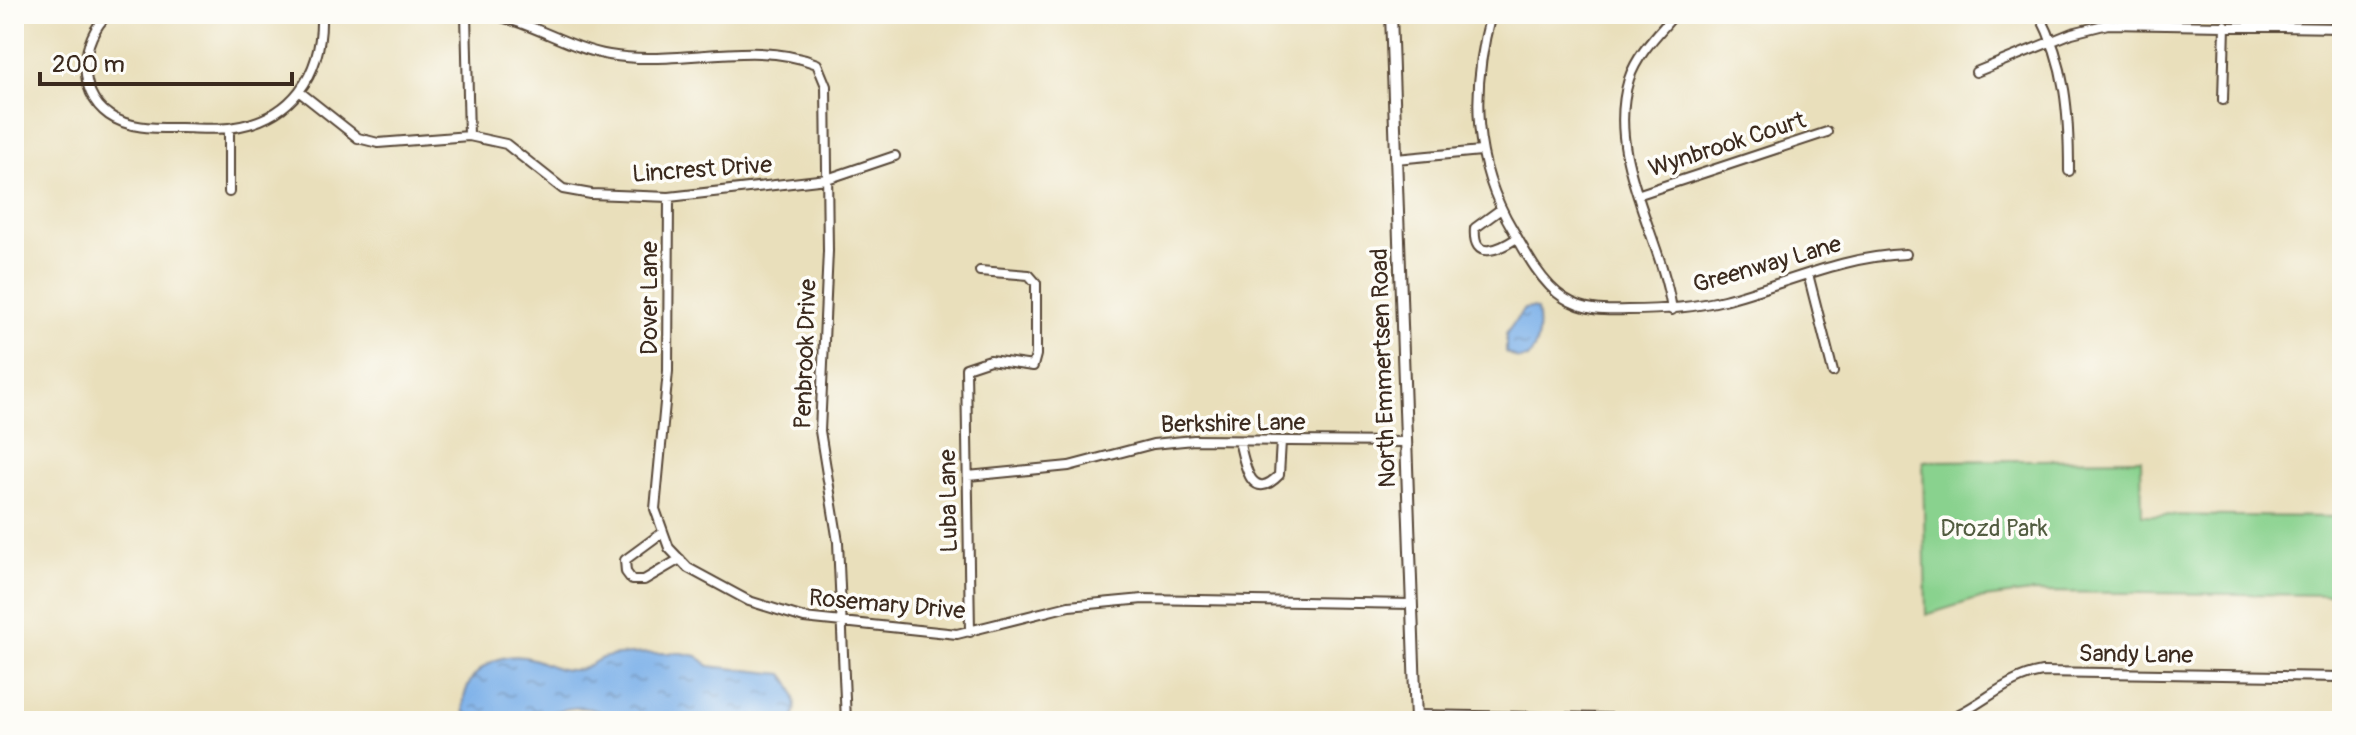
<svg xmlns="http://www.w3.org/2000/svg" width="2356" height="735" font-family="Pangolin,sans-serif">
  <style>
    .park { fill: #89d28e; stroke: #627e56; stroke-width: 2 }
    .water { fill: url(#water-ripples); stroke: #5c6d84; stroke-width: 2 }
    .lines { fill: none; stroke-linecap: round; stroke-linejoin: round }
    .minor-casing { stroke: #554536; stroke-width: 12 }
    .tertiary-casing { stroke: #554536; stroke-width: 14 }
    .minor { stroke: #fff; stroke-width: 8 }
    .tertiary { stroke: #fff; stroke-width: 10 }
    .labels { text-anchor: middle; stroke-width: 7; stroke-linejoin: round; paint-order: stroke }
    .street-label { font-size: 24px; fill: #3b2a1e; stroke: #fdfcf7 }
    .park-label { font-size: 24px; fill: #525c40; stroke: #fdfcf7 }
  </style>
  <defs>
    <pattern id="water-ripples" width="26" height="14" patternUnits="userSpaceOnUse" patternTransform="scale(2)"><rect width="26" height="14" fill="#7cb0e9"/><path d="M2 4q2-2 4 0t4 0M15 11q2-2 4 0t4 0" fill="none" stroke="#678fbc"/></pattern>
  </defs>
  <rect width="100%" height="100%" fill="#fdfcf7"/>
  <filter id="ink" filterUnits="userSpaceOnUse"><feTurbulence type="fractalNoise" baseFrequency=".0125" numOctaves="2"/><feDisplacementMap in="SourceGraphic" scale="16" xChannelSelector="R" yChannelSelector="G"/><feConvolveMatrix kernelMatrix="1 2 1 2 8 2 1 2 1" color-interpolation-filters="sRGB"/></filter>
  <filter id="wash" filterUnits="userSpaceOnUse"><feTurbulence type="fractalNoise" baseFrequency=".006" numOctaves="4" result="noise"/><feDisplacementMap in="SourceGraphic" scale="32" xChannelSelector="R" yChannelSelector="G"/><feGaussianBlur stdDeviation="1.8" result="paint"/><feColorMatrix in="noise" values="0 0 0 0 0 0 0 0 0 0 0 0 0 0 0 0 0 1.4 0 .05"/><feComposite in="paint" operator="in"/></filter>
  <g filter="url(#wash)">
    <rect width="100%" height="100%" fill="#e9dfbb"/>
    <!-- park -->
    <path class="park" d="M2141,459l1,56 200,2v78l-311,-3 -54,7 -51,16 -3,-154z"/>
    <!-- water -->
    <path class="water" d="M1532,308l5,2c3,16 2,36 -9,48l-10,1 -12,-7v-18l18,-25z
      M682,653l15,3 12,10 74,8c11,12 17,32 9,47h-171c-14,-8 -31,-15 -48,-13 -35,4 -77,27 -109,4 -5,-37 34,-65 69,-53 15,5 25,12 41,11 12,0 18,-8 28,-12 19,-6 60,-5 80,-5z"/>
  </g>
  <g filter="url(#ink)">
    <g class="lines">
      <defs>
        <path id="minor" d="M108,14c-27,25 -33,77 1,101 20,14 47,13 71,13 15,0 33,2 49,0 63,-8 94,-53 92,-114
          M466,14l3,122
          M487,14c43,7 81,34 122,41 68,12 144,-17 208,9l9,22 2,165 -8,180 18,111 8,179
          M1491,14c-20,75 -19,148 22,216 12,22 29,54 51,68 20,13 41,13 64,12 33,0 64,-2 96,-10 61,-16 118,-44 182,-46
          M2039,14c27,51 30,100 30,157
          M1976,72l96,-39 36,-9 234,4
          M301,93l57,45 20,5 91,-7 37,8 57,45 28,5 78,3 158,-18 68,-23
          M2223,100l2,-75
          M229,128v64
          M1396,159l85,-8
          M1640,194l187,-62
          M669,197l-1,174 -13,138 14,39 19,20 61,33 55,17 153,16 112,-28 74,-7 269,5
          M1501,209l-26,19c-3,35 25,21 42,10
          M1808,274l25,98
          M1672,310c-11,-76 -67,-153 -43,-231 8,-25 30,-46 46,-65
          M1239,441c5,17 10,65 40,34l2,-34
          M968,476l101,-10 84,-22 41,-4 212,2
          M663,532l-38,28 1,12 6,8h12l36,-21
          M970,632l-4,-264 24,-8 43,6 3,-11v-72l-7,-8 -49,-4
          M1416,715l380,6
          M1942,721c36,-11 62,-43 100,-49l300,5"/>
        <path id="tertiary" d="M1391,14l25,707"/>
      </defs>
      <!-- minor casing -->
      <use href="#minor" class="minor-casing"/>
      <!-- tertiary casing -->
      <use href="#tertiary" class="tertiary-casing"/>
      <!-- minor -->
      <use href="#minor" class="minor"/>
      <!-- tertiary -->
      <use href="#tertiary" class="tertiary"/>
    </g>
  </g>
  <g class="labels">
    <!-- street labels -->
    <g class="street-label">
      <text transform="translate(1727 144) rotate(-18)" y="8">Wynbrook Court</text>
      <text transform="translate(702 169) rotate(-4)" y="8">Lincrest Drive</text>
      <text transform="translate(1767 264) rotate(-16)" y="8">Greenway Lane</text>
      <text transform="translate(649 298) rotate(-90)" y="8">Dover Lane</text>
      <text transform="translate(805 354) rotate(-88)" y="8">Penbrook Drive</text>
      <text transform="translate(1383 368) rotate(-92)" y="8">North Emmertsen Road</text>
      <text transform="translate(1233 423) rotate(-1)" y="8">Berkshire Lane</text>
      <text transform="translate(948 501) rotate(-91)" y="8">Luba Lane</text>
      <text transform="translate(887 604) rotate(5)" y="8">Rosemary Drive</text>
      <text transform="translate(2136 654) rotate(1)" y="8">Sandy Lane</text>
    </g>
    <!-- park labels -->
    <g class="park-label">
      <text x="1994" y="536">Drozd Park</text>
    </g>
  </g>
  <!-- margin -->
  <rect width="2356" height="735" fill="none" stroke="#fdfcf7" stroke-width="48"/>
  <!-- scale -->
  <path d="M40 72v12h252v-12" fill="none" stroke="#3b2a1e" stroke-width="4"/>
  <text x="52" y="72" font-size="24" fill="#3b2a1e" stroke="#fdfcf7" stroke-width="6" paint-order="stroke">200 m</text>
</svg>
